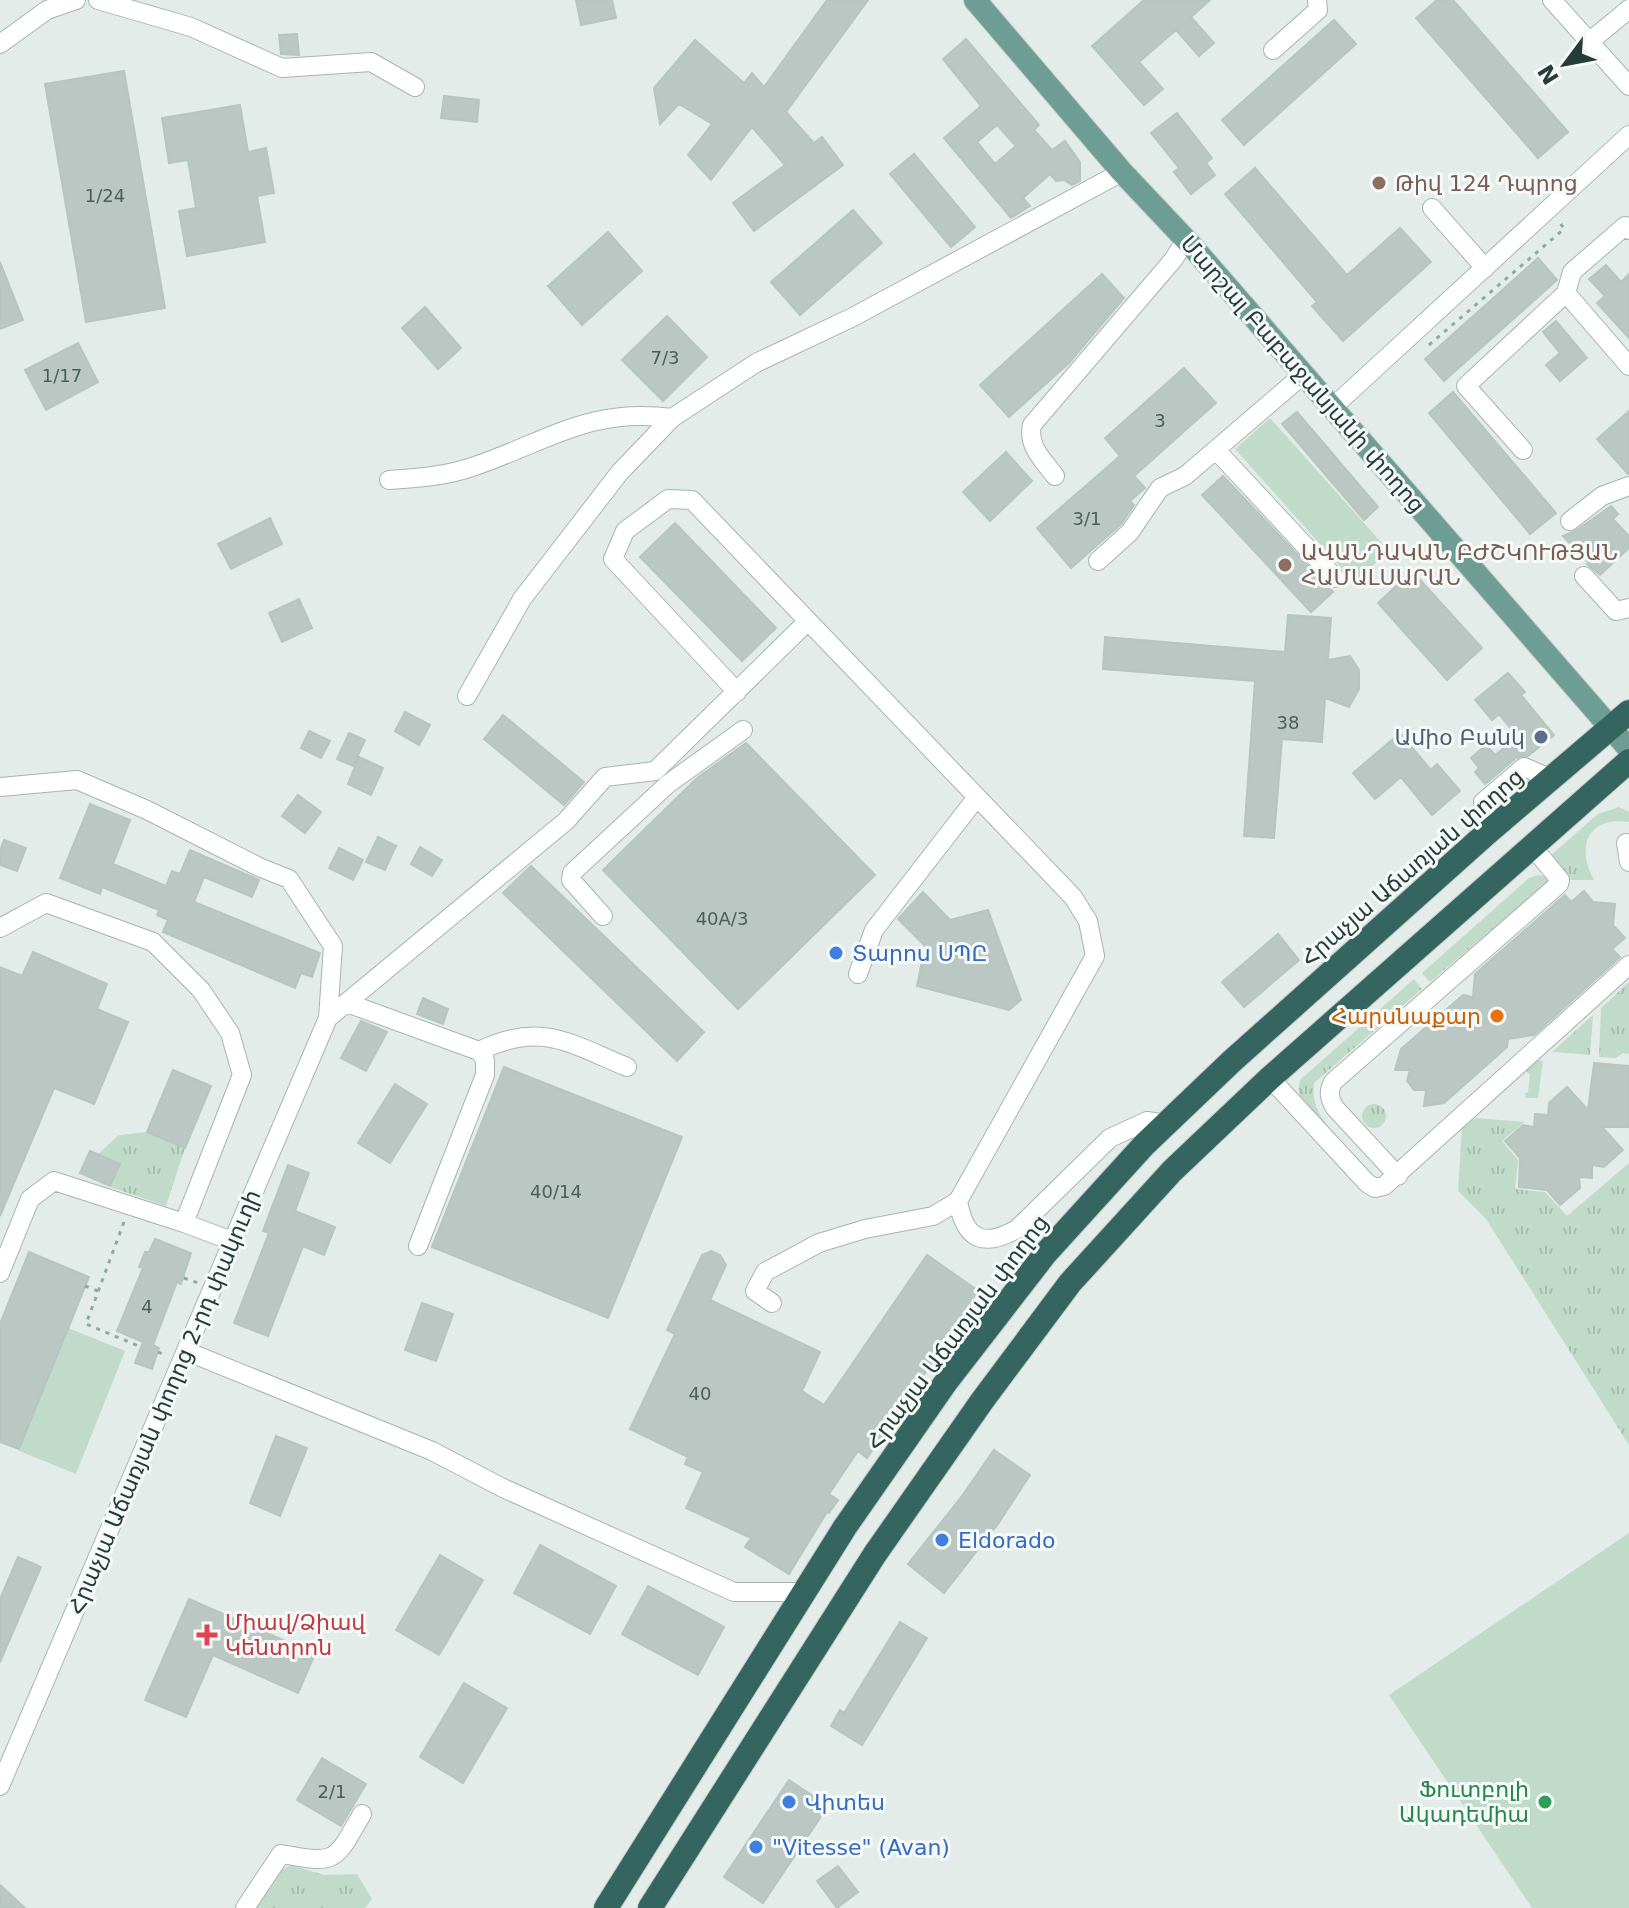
<svg xmlns="http://www.w3.org/2000/svg" width="1629" height="1908" font-family="'DejaVu Sans','Noto Sans Armenian',sans-serif">
  <style>
    .grass { fill: url(#grass-tufts) }
    .green { fill: #c0dbc9 }
    .building { fill: #bac7c2; stroke: #b7c5c1; stroke-width: 2; fill-rule: evenodd }
    .lines { fill: none; stroke-linecap: round; stroke-linejoin: round }
    .minor-casing { stroke: #a7b4b0; stroke-width: 20 }
    .major-casing { stroke: #c2c8c7; stroke-width: 24 }
    .highway-casing { stroke: #c2c8c7; stroke-width: 26 }
    .path { stroke: #88aca4; stroke-width: 3; stroke-dasharray: 4 6; stroke-linecap: butt }
    .minor { stroke: #fff; stroke-width: 18 }
    .major { stroke: #6e9d94; stroke-width: 22 }
    .highway { stroke: #34655f; stroke-width: 24 }
    .education-dot { fill: #8d6e63; stroke: #f5f9f7; stroke-width: 3 }
    .service-dot { fill: #5c6f8a; stroke: #f5f9f7; stroke-width: 3 }
    .shop-dot { fill: #3f7fe0; stroke: #f5f9f7; stroke-width: 3 }
    .food-dot { fill: #e8710a; stroke: #f5f9f7; stroke-width: 3 }
    .health-dot { fill: #e0444e; stroke: #f5f9f7; stroke-width: 3 }
    .leisure-dot { fill: #2e9e5b; stroke: #f5f9f7; stroke-width: 3 }
    .labels { text-anchor: middle; stroke-width: 6; stroke-linejoin: round; paint-order: stroke }
    .number-label { font-size: 18px; fill: #4a5f5a }
    .education-label { font-size: 22px; fill: #785e54; stroke: #f5f9f7; text-anchor: start }
    .street-label { font-size: 22px; fill: #253c38; stroke: #f5f9f7 }
    .service-label { font-size: 22px; fill: #4e5e75; stroke: #f5f9f7; text-anchor: end }
    .shop-label { font-size: 22px; fill: #366cbe; stroke: #f5f9f7; text-anchor: start }
    .food-label { font-size: 22px; fill: #c56008; stroke: #f5f9f7; text-anchor: end }
    .health-label { font-size: 22px; fill: #be3a42; stroke: #f5f9f7; text-anchor: start }
    .leisure-label { font-size: 22px; fill: #27864d; stroke: #f5f9f7; text-anchor: end }
  </style>
  <defs>
    <pattern id="grass-tufts" width="24" height="20" patternUnits="userSpaceOnUse" patternTransform="scale(2)"><rect width="24" height="20" fill="#c0dbc9"/><path d="M3 7l-1-3M5 7V3M7 7l1-3M15 17l-1-3M17 17v-4M19 17l1-3" fill="none" stroke="#a5bdad"/></pattern>
  </defs>
  <rect width="100%" height="100%" fill="#e4ece9"/>
  <!-- grass -->
  <path class="grass" d="M1619,807l10,5v10c-42,-6 -53,26 -35,58h-25l-18,-25 47,-41z
    M1538,875l6,1 12,15v8l-5,5 -32,2 -89,76 -8,-9 107,-95z
    M1414,979l8,10 -108,94c-4,26 12,40 27,59 -20,-17 -48,-32 -41,-62z
    M1629,982v72l-6,-1 -7,5 -17,-1 2,-49z
    M1593,1015l-3,40 -38,-3z
    M1537,1060l6,1 -5,37h-12l-1,-4 3,-2 2,-17 -5,-6z
    M1362 1116a12 12 0 1 1 24 0a12 12 0 1 1-24 0Z
    M1476,1118l48,4 -22,19 16,19 -3,29 30,3 22,24 62,-53v282l-143,-226 -28,-28 4,-67h5z
    M147,1132l38,16 -19,58 -56,-19 9,-23 -21,-10 21,-19z
    M291,1865l33,10 33,-1 15,25 -7,9h-111l24,-36z"/>
  <!-- green -->
  <path class="green" d="M1270,418l119,133 -35,31 -119,-133z
    M68,1328l57,23 -49,123 -57,-23z
    M1629,1533v375h-97l-143,-213z"/>
  <!-- building -->
  <path class="building" d="M576,0h36l4,18 -35,7z
    M827,0h41l-82,112 28,31 8,-6 21,28 -89,66 -21,-28 52,-38 -33,-38 -41,53 -23,-25 24,-31 -33,-20 -19,20 -6,-36 41,-48 49,43 8,-10 12,14z
    M1144,0h66l-19,17 23,26 -15,13 -23,-26 -37,32 24,27 -19,16 -52,-59z
    M1437,0h16l115,132 -30,26 -122,-140z
    M1334,20l22,24 -112,101 -22,-25z
    M297,34l2,21 -18,-1 -2,-19z
    M966,39l73,86 -5,5 18,20 13,-9 15,21v19l-8,4 -8,-5 -8,1 -6,-7 -27,24 7,8 -19,12 -67,-80 37,-32 -38,-47zM997,125l19,21 -21,18 -18,-22z
    M124,71l41,237 -79,14 -41,-238z
    M444,96l35,4 -2,22 -36,-4z
    M240,105l8,47 18,-4 8,45 -17,3 8,46 -78,14 -8,-45 17,-3 -8,-48 -19,3 -7,-45z
    M1177,113l35,45 -6,5 9,12 -24,19 -17,-22 5,-4 -28,-35z
    M914,154l61,73 -24,20 -61,-73z
    M1255,168l92,107 53,-47 31,34 -88,79 -31,-35 5,-4 -92,-108z
    M853,210l29,33 -82,72 -29,-33z
    M608,232l34,39 -60,54 -34,-39z
    M1538,258l19,22 -113,101 -19,-22z
    M0,262l23,58 -23,9z
    M1606,265l15,17 8,-8v64l-32,-35 8,-7 -16,-17z
    M1102,274l22,24 -55,65 -60,54 -29,-32z
    M425,307l36,41 -23,21 -36,-41z
    M667,316l40,41 -44,44 -41,-41z
    M1556,321l31,37 -27,23 -14,-16 14,-12 -17,-21z
    M78,343l20,39 -52,28 -21,-40z
    M1184,368l32,35 -82,73 11,12 -15,13 4,4 -13,19 -50,44 -34,-40 83,-72 -15,-18z
    M1453,392l103,121 -26,21 -101,-121z
    M1629,411v63h-1l-31,-35z
    M1297,412l81,95 -14,13 -82,-96z
    M1006,452l26,29 -42,40 -27,-29z
    M1223,476l110,116 -22,20 -109,-117z
    M1611,506l7,8 -5,5 16,17v12l-29,27 -13,-11 2,-1 -26,-27 14,-6z
    M270,518l12,26 -51,25 -13,-25z
    M675,523l101,105 -34,33 -102,-104z
    M1412,571l70,77 -35,32 -69,-77z
    M299,599l13,29 -30,14 -13,-29z
    M1288,615l43,3 -3,42 22,-4 9,14v19l-10,18 -24,-9 -3,44 -40,-3 -8,99 -30,-2 11,-155 -152,-12 2,-32 180,15z
    M1508,673l17,19 -4,3 33,40 -26,21 -12,2 -31,26 -10,-12 4,-4 -8,-10 15,-13 9,10 23,-18 -19,-23 -7,6 -17,-20z
    M405,712l25,13 -11,20 -24,-14z
    M503,715l81,67 -20,23 -80,-66z
    M309,731l21,10 -9,17 -20,-10z
    M349,733l16,7 -12,26 -16,-7z
    M1400,733l31,37 6,-6 23,27 -28,24 -31,-38 -26,22 -22,-26z
    M746,743l129,132 -137,134 -135,-139 94,-92z
    M359,757l24,11 -12,27 -23,-11z
    M298,795l23,17 -16,21 -23,-17z
    M90,804l40,16 -17,44 53,22 6,-15 8,3 10,-24 69,30 -7,17 -48,-20 -10,25 126,51 -8,24 -11,-4 -6,15 -132,-56 5,-12 -11,-5 2,-5 -57,-23 -2,7 -40,-16z
    M378,837l18,9 -11,24 -19,-8z
    M4,840l22,8 -9,23 -17,-6v-14z
    M420,847l22,13 -10,16 -21,-12z
    M339,848l24,12 -10,20 -24,-12z
    M531,866l173,166 -27,29 -174,-168z
    M1584,891l9,11 22,2 -2,21 12,13 -13,11 8,8 -86,78 -26,4 -1,8 -63,56 -20,3 2,-16h-12l-7,-9 3,-11h-15l6,-21 62,-54 10,2 2,-23 90,-79 6,7z
    M923,892l27,28 38,-10 33,90 -12,10 -92,-24 8,-40 -27,-27z
    M1278,934l21,26 -55,47 -22,-25z
    M33,952l74,32 -10,25 31,13 -34,82 -40,-16 -54,128v-249l22,9z
    M423,998l25,11 -5,15 -26,-10z
    M361,1021l26,11 -21,39 -25,-13z
    M1594,1063l35,3v61h-27l21,23 -19,17 -12,-2v13l-13,-1 1,11 -20,17 -13,-15 -28,-3 1,-29 -15,-17 18,-16 11,2 1,-13 13,1 1,-12 18,-16 21,23z
    M504,1067l178,70 -74,181 -176,-71z
    M173,1070l38,16 -26,62 -38,-16z
    M395,1084l32,20 -37,59 -32,-20z
    M90,1151l30,13 -10,22 -30,-13z
    M288,1165l21,8 -14,38 40,16 -11,28 -21,-9 -35,90 -34,-13 35,-90 -6,-2z
    M155,1239l36,14 -10,31 -4,-2 -24,63 6,3 -7,21 -17,-6 8,-21 -26,-11 26,-63 -4,-1 6,-15h4z
    M711,1251l9,4 6,10 -16,35 110,52 -18,39 22,14 103,-150 53,37 -113,166 -9,-7 -29,43 9,6 -9,13 -2,-1 -38,62 -44,-27 6,-9 -65,-30 17,-36 -18,-8 3,-7 -58,-28 45,-95 -8,-4 35,-75z
    M29,1252l60,25 -70,172 -19,-7v-118z
    M422,1303l31,11 -17,47 -31,-11z
    M276,1436l31,12 -27,68 -30,-13z
    M994,1450l36,25 -32,49 -54,69 -36,-29 54,-68z
    M540,1545l76,41 -26,48 -76,-41z
    M440,1555l43,25 -44,75 -43,-25z
    M18,1557l23,10 -41,95v-63z
    M648,1586l76,41 -26,48 -76,-41z
    M189,1599l126,55 -17,39 -85,-38 -27,62 -41,-17z
    M900,1622l27,16 -65,107 -31,-19 9,-16 4,3z
    M464,1683l43,25 -44,75 -43,-26z
    M322,1758l44,26 -25,42 -44,-26z
    M789,1780l39,26 -65,97 -39,-26z
    M838,1866l20,26 -21,16 -20,-27z
    M0,1885l25,23h-25z"/>
  <g class="lines">
    <defs>
      <path id="minor" d="M98,0l93,27 91,41 89,-6 44,25
        M1552,0l77,86
        M1589,42l40,-33
        M0,44l47,-34 29,-10
        M1273,50l45,-40 -1,-10
        M1432,208l53,60
        M1566,293l63,73
        M1333,407l296,-272
        M1216,450l119,128
        M1523,450l-57,-64 100,-93 6,-21 53,-46 4,4
        M1055,476c-11,-15 -28,-30 -23,-51l141,-165 13,-20
        M389,480c30,-2 58,-4 86,-14 73,-25 115,-59 197,-48
        M1570,521l32,-25 27,-10
        M1098,561l32,-29 30,-44 25,-12 119,-102
        M1584,576l32,35 13,-3
        M737,692l-124,-133 12,-28 43,-32 24,1 381,397 15,24 7,35 -137,245c7,39 25,47 59,28l93,-91 37,-17 19,3
        M467,696l55,-97 98,-127 52,-54 84,-55 97,-46 269,-145
        M0,787l77,-7 70,30 112,57 30,12 44,67 -5,72 238,-197 39,-44 50,-6 152,-149
        M1487,833l-4,-31 41,-35 28,12
        M1626,843l3,19
        M603,916l-32,-36 1,-7 96,-89 75,-54
        M0,928l46,-25 107,39 48,48 29,43 12,42 -58,148
        M858,974l16,-44 103,-133
        M347,1003l132,48 6,9v15l-67,171
        M479,1051c62,-30 90,-8 148,16
        M1270,1078l97,105 8,5 9,-2 245,-221
        M1398,1176l-63,-68c-6,-10 -7,-16 -2,-26l226,-198 1,-4 -28,-34
        M0,1273l30,-74 24,-18 130,42 48,18
        M772,1303l-17,-12 10,-19 54,-29 46,-14 68,-13 25,-15
        M186,1351l246,100 71,37 231,104h71
        M0,1786l328,-768
        M245,1908l36,-54c56,10 53,9 81,-40"/>
      <path id="major" d="M975,0l147,172 68,72 439,505"/>
      <path id="highway" d="M606,1908l239,-381 101,-145 99,-128 100,-110 87,-83 255,-228 142,-121
        M650,1908l225,-354 107,-153 88,-118 102,-112 98,-93 359,-317"/>
    </defs>
    <!-- minor casing -->
    <use href="#minor" class="minor-casing"/>
    <!-- major casing -->
    <use href="#major" class="major-casing"/>
    <!-- highway casing -->
    <use href="#highway" class="highway-casing"/>
    <!-- path -->
    <path class="path" d="M1429,345l135,-116 -5,-8
      M124,1222l-38,102 55,23
      M184,1278l14,5
      M85,1286l13,5
      M158,1352l9,4"/>
    <!-- minor -->
    <use href="#minor" class="minor"/>
    <!-- major -->
    <use href="#major" class="major"/>
    <!-- highway -->
    <use href="#highway" class="highway"/>
  </g>
  <!-- markers -->
  <g class="education-dot">
    <circle cx="1379" cy="183" r="8"/>
    <circle cx="1285" cy="565" r="8"/>
  </g>
  <circle class="service-dot" cx="1541" cy="737" r="8"/>
  <g class="shop-dot">
    <circle cx="836" cy="953" r="8"/>
    <circle cx="942" cy="1540" r="8"/>
    <circle cx="789" cy="1802" r="8"/>
    <circle cx="756" cy="1847" r="8"/>
  </g>
  <circle class="food-dot" cx="1497" cy="1016" r="8"/>
  <path class="health-dot" d="M203 1623h8v8h8v8h-8v8h-8v-8h-8v-8h8z"/>
  <circle class="leisure-dot" cx="1545" cy="1802" r="8"/>
  <g class="labels">
    <!-- number labels -->
    <g class="number-label">
      <text x="105" y="202">1/24</text>
      <text x="665" y="364">7/3</text>
      <text x="62" y="382">1/17</text>
      <text x="1160" y="427">3</text>
      <text x="1087" y="525">3/1</text>
      <text x="1288" y="729">38</text>
      <text x="722" y="925">40А/3</text>
      <text x="556" y="1198">40/14</text>
      <text x="147" y="1313">4</text>
      <text x="700" y="1400">40</text>
      <text x="332" y="1798">2/1</text>
    </g>
    <!-- education labels -->
    <g class="education-label">
      <text x="1395" y="191">Թիվ 124 Դպրոց</text>
      <text x="1301" y="560">ԱՎԱՆԴԱԿԱՆ ԲԺՇԿՈՒԹՅԱՆ<tspan x="1301" dy="25">ՀԱՄԱԼՍԱՐԱՆ</tspan></text>
    </g>
    <!-- street labels -->
    <g class="street-label">
      <text transform="translate(1303 374) rotate(49)" y="8">Մարշալ Բաբաջանյանի փողոց</text>
      <text transform="translate(1412 867) rotate(-41)" y="8">Հրաչյա Աճառյան փողոց</text>
      <text transform="translate(957 1332) rotate(-53)" y="8">Հրաչյա Աճառյան փողոց</text>
      <text transform="translate(164 1402) rotate(-67)" y="8">Հրաչյա Աճառյան փողոց 2-րդ փակուղի</text>
    </g>
    <!-- service labels -->
    <g class="service-label">
      <text x="1525" y="745">Ամիօ Բանկ</text>
    </g>
    <!-- shop labels -->
    <g class="shop-label">
      <text x="852" y="961">Տարոս ՍՊԸ</text>
      <text x="958" y="1548">Eldorado</text>
      <text x="805" y="1810">Վիտես</text>
      <text x="772" y="1855">"Vitesse" (Avan)</text>
    </g>
    <!-- food labels -->
    <g class="food-label">
      <text x="1481" y="1024">Հարսնաքար</text>
    </g>
    <!-- health labels -->
    <g class="health-label">
      <text x="225" y="1630">Միավ/Ձիավ<tspan x="225" dy="25">Կենտրոն</tspan></text>
    </g>
    <!-- leisure labels -->
    <g class="leisure-label">
      <text x="1529" y="1797">Ֆուտբոլի<tspan x="1529" dy="25">Ակադեմիա</tspan></text>
    </g>
  </g>
  <!-- north arrow -->
  <g transform="translate(1565 64) rotate(238)" stroke="#f5f9f7" stroke-width="6" paint-order="stroke">
  <path d="M0-6L14 30L0 20L-14 30Z" fill="#253c38"/>
  <text y="-12" font-size="22" font-weight="bold" text-anchor="middle" fill="#253c38">N</text>
  </g>
</svg>
